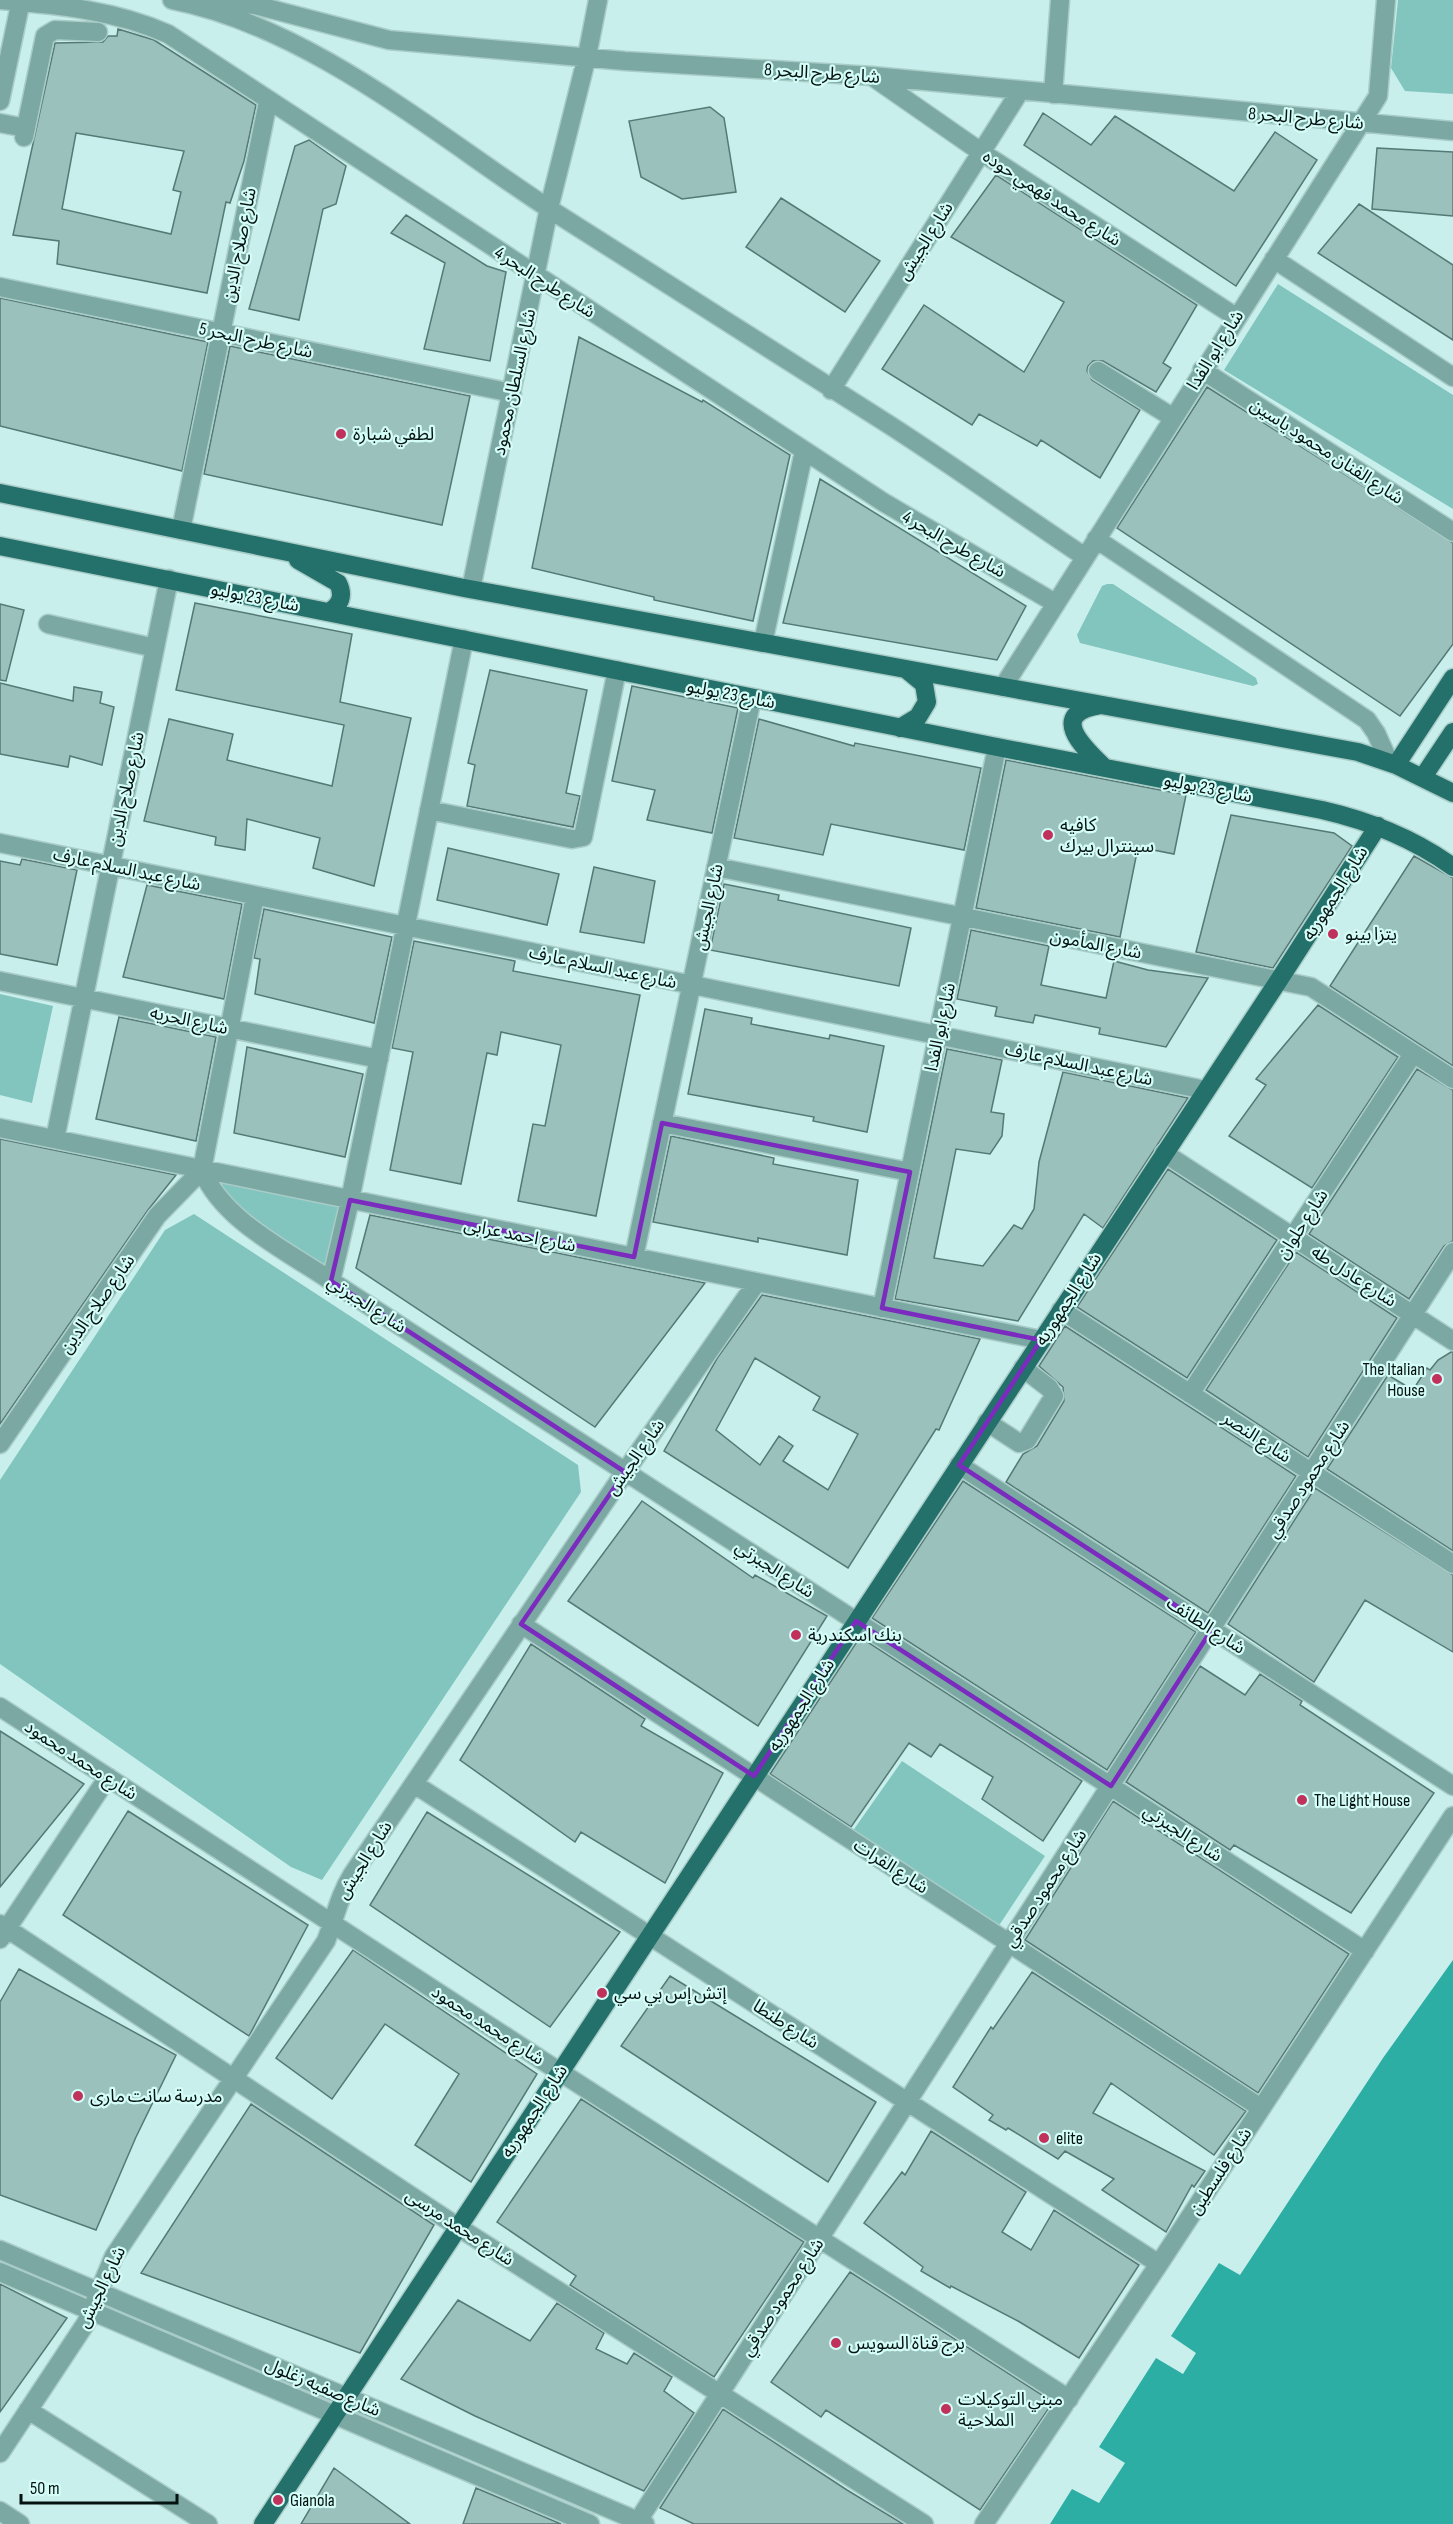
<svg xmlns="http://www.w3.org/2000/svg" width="1453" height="2524" font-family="'Sofia Sans Condensed','Noto Sans Arabic',sans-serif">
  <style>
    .green { fill: #82c5bf }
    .water { fill: #2daea5 }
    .building { fill: #9bc1bd; stroke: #557975; stroke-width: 1.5; fill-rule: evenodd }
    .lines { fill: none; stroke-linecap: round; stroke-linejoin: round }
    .minor-casing { stroke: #a9ccc8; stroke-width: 21 }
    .major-casing { stroke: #a9ccc8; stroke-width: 21 }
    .minor { stroke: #7ba8a3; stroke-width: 18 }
    .major { stroke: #24706a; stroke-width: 18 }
    .marked { fill: none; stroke: #7b2cbf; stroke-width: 4.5; stroke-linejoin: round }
    .poi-dot { fill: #c0315c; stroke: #d5fdf8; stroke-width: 2 }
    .labels { text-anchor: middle; stroke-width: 4.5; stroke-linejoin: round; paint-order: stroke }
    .street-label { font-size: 18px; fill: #041211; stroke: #d5fdf8 }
    .poi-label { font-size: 18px; fill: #041211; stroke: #d5fdf8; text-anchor: start }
  </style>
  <rect width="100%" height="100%" fill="#c8efeb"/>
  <!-- green -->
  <path class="green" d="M1398,0h55v94l-48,-3 -14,-23z
    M1278,284l175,111v114l-229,-139z
    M1107,584h6l143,94 2,6 -5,2 -173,-43 -3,-8 25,-49z
    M0,994l53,12 -21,97 -32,-8z
    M223,1179l120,27 -16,67 -107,-76z
    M194,1214l384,251 3,27 -259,388 -31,-13 -291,-203v-184l165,-250z
    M902,1761l143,95 -47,71 -146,-95z"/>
  <!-- water -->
  <path class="water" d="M1453,1960v564h-403l22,-35 27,14 26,-40 -26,-16 57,-89 27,16 13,-21 -25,-17 48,-73 21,12 143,-217z"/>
  <!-- building -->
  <path class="building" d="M118,29l36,11 102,65 -12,56 -14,42 -4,-1 -19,91 -150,-29 2,-23 -46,-6 42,-192 48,-1 5,-6h9zM76,133l108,18 -11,39 8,2 -10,42 -109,-25z
    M710,107l14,11 12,74 -54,7 -41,-22 -12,-56z
    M1043,113l48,32 24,-29 119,75 41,-59 42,28 -81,126 -212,-141z
    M309,140l37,26 -10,38 -13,5 -24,111 -50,-11 46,-163z
    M1377,148l76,4v64l-81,-7z
    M996,175l201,130 -34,58 8,5 -15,24 -53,-31h-10l-5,5 -1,5 5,9 48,30 -40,68 -59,-38 -4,6 -58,-32 -7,11 -90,-56 42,-64 100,67 40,-70 -113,-65z
    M781,198l99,63 -35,51 -99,-65z
    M1359,204l94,61v75l-135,-87z
    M406,215l81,51 19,6 -16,89 -66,-12 21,-86 -54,-30z
    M0,298l208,44 -26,129 -182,-45z
    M579,337l123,65 1,-2 87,55 -37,166 -99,-21v-3l-122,-29z
    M230,346l240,50 -28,129 -238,-51z
    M1207,387l246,156v101l-53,72 -283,-188z
    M820,479l206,127 -29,54 -214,-37z
    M195,603l157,31 -12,68 71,16 -37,168 -61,-18 7,-30 -73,-19 -2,31 -30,-5 1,-8 -72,-16 25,-102 64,15 -6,26 105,26 12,-61 -168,-35z
    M0,604l24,6 -18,71 -6,-1z
    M490,670l97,20 -21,103 14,3 -7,31 -106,-21 8,-41 -7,-2z
    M0,683l73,18 1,-14 28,5 -2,11 14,4 -12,58 -32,-9 -2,11 -68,-13z
    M632,686l106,22 -26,125 -65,-13 8,-30 -43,-9z
    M759,719l95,27 1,-3 126,25 -17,82 -133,-26 -8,31 -89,-17z
    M1006,760l180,35 -12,59 -36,-7 -18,90 -144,-29z
    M1231,815l103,18 18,13 -79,122 -77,-16z
    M448,848l111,26 -12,51 -110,-25z
    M1414,856l39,22v188l-123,-80z
    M22,859l55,11 -20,95 -57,-11v-93l20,4z
    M594,867l61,14 -11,62 -64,-11z
    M724,884l55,11 -1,5 133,28 -12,58 -189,-36z
    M147,885l95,19 -18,95 -101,-22z
    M264,909l128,28 -18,86 -119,-29 5,-35 -6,-1z
    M971,930l78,16 -8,39 65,13 8,-37 34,9 60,8 -42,69 -67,-13 1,-6 -65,-13 -2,8 -38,-7 2,-9 -40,-8z
    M414,941l101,20 -2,10 127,24 -44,221 -78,-15 15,-77 12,2 16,-81 -60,-13 -4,23 -10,-2 -26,131 -71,-14 23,-118 -21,-4z
    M1318,1005l80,52 -86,131 -83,-52 37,-51 -10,-6z
    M705,1009l47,9 -1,6 78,15 1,-4 54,11 -17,86 -54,-11 1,-4 -126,-23z
    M119,1017l97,20 -20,104 -100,-22z
    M247,1047l116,27 -18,83 -111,-24z
    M947,1049l55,11 -11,52 13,2 -2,22 -12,18 -34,-5 -22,109 49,8 31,-41 8,4 12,-20 5,-47 24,-90 125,26 -85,130 -19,-14 -66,107 -123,-22z
    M1417,1069l36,21v151l-9,5 -35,53 -100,-65z
    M671,1136l103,22 -1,6 85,16 -11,75 -89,-17v4l-105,-20z
    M0,1139l176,36 -28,35 -148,214z
    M1168,1169l109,71 -90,138 -110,-71z
    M370,1215l335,68 -110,144 -239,-159z
    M1296,1252l101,66 -89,139 -102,-67z
    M762,1295l218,44 -41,91 -3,-1 -88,139 -184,-117 54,-94zM755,1358l65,39 -7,13 45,24 -30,56 -45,-29 10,-15 -14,-10 -19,29 -44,-35z
    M1065,1326l231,150 -88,137 -202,-131 17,-28 14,-8 27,-45 -1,-14 -24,-21z
    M1451,1352h2v199l-126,-82 61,-94 25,15 14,-22 3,2 8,-10z
    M963,1481l233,151 -89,138 -235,-152z
    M1315,1488l138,87v77l-88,-52 -51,82 -86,-58z
    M642,1501l111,77 2,-3 72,41 -69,110 -190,-125z
    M860,1637l222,144 -39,60 -61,-42 11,-22 -53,-33 -9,13 -22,-14 -58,84 -81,-53z
    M531,1644l114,75 -4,7 82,47 -58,110 -84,-51 -6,10 -115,-82z
    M1200,1666l45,29 15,-21 42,27 -2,4 134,88 -83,120 -117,-68 -4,5 -104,-68z
    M0,1731l84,53 -84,103z
    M1113,1801l236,153 -91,139 -233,-153z
    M128,1811l180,114 -59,111 -186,-121z
    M427,1812l193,120 -70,95 -180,-122z
    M353,1950l184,124 -66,108 -56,-37 44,-71 -74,-50 -53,75 -56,-41z
    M19,1969l157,86 -40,82 -40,93 -96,-35v-193z
    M1032,1972l214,139 -32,44 -103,-72 -18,30 112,58 -11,16 -2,-2 -26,47 -64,-42 12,-11 -49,-28 -7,8 -50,-31 -2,2 -17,-10 4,-5 -40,-28 38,-60 2,2z
    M670,1976l206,126 -48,80 -207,-136z
    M581,2099l223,143 -90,135 -144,-92 6,-9 -79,-54z
    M251,2104l183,121 -74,128 -219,-80z
    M931,2131l95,61 -24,40 29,18 23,-40 85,55 -60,93 -61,-37 -67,-35 -1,2 -29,-17 2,-4 -59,-44 38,-51 3,3z
    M850,2272l203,130 -73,108 -154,-100 -5,7 -50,-35z
    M0,2284l67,34 -67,94z
    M458,2300l72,41 27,-38 47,30 -8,16 31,15 7,-11 38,24 -8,14 30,22 -50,78 -169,-75 -74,-37z
    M723,2409l124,81 56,34h-209l-34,-16z
    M334,2468l76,56h-109z
    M476,2488l85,36h-98z"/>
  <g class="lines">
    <defs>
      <path id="minor" d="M0,0c58,5 114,10 168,34l715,468 172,101
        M172,0c138,27 264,135 379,210 112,72 225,142 337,214 67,43 131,89 197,133
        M195,5l30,-3 30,3 134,35 236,21 247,15 581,55
        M873,77l108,75 255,165
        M1053,94l7,-94
        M0,101l21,-101
        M0,123l26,5
        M24,137l21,-101 10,-6 43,2
        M1274,259l179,118
        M0,287l512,106
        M1202,370l251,162
        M1098,371l74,46
        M831,390l189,-299
        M181,530l87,-428
        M1096,539l271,181 9,13 13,29
        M471,589l78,-381 38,-152 11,-56
        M48,624l107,24
        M763,643l41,-192
        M1003,687l375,-591 8,-96
        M429,810l143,29 11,-2 34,-167
        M0,843l1205,247
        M716,867l595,120 142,92
        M0,981l379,78
        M662,1123l248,49
        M0,1128l1041,212
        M55,1139l114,-560
        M1164,1153l289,188
        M202,1170c21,51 84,80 129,111l1034,670
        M202,1170l53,-274
        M634,1257l118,-559
        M331,1281l19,-81 114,-561
        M882,1308l115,-561
        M1061,1310l392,254
        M1190,1394l223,-340
        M987,1422l32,21 8,-3 27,-44 -5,-8 -26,-20
        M0,1444l157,-228 45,-46
        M959,1465l494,321
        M521,1624l740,484
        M0,1707l560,365 509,327
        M414,1784l745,480
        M0,1924l458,303 466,297
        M0,1939l108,-162
        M0,2250l645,274
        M0,2272l590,252
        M28,2410l180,114
        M0,2453l86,-130 28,-67 212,-315c9,-23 13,-45 26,-66l273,-403 132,-190
        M0,2511l20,13
        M636,2524l817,-1272
        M984,2524l175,-260 294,-448"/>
      <path id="major" d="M0,493l464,95 894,164 38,13 57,28
        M0,546l997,201 325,63c48,11 91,28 131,57
        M298,560l40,23c6,12 3,23 -10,29
        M1100,705c-54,9 -15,44 5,63
        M900,728l18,-11 9,-15 -3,-18 -17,-14
        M1396,765l57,-87
        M1423,777l30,-45
        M263,2524l1016,-1544 99,-154"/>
    </defs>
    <!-- minor casing -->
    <use href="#minor" class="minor-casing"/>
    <!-- major casing -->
    <use href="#major" class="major-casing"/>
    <!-- minor -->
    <use href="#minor" class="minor"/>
    <!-- major -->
    <use href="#major" class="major"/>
  </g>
  <!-- marked area -->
  <path class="marked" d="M662,1123l248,49 -28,136 159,32 -82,125 253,164 -101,157 -255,-165 -102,155 -233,-152 104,-152 -294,-191 19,-81 284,57z"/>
  <!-- markers -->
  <g class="poi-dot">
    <circle cx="341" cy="434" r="6"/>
    <circle cx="1048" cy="835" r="6"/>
    <circle cx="1333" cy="934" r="6"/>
    <circle cx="1437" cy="1379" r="6"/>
    <circle cx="796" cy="1635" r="6"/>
    <circle cx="1302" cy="1800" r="6"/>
    <circle cx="602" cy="1993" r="6"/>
    <circle cx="78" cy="2096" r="6"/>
    <circle cx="1044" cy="2138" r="6"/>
    <circle cx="836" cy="2343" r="6"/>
    <circle cx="946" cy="2409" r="6"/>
    <circle cx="278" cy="2500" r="6"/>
  </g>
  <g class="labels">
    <!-- street labels -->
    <g class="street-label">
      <text transform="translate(822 73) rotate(4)" y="6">شارع طرح البحر 8</text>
      <text transform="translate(1306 118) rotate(5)" y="6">شارع طرح البحر 8</text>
      <text transform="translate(1052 198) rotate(33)" y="6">شارع محمد فهمي حوده</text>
      <text transform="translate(925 241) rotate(-58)" y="6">شارع الجيش</text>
      <text transform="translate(239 245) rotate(-79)" y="6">شارع صلاح الدين</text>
      <text transform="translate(545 282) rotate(33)" y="6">شارع طرح البحر 4</text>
      <text transform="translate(256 340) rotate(12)" y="6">شارع طرح البحر 5</text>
      <text transform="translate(1215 350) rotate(-58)" y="6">شارع ابو الفدا</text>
      <text transform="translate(514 382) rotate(-78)" y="6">شارع السلطان محمود</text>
      <text transform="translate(1327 451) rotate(33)" y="6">شارع الفنان محمود ياسين</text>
      <text transform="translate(954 544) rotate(30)" y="6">شارع طرح البحر 4</text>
      <text transform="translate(255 597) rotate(11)" y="6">شارع 23 يوليو</text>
      <text transform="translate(731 694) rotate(11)" y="6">شارع 23 يوليو</text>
      <text transform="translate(1208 788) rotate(11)" y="6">شارع 23 يوليو</text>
      <text transform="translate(126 789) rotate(-78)" y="6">شارع صلاح الدين</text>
      <text transform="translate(127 869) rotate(12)" y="6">شارع عبد السلام عارف</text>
      <text transform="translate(1335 893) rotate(-58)" y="6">شارع الجمهوريه</text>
      <text transform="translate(708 907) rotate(-78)" y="6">شارع الجيش</text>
      <text transform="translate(1096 944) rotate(11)" y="6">شارع المأمون</text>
      <text transform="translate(603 967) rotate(12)" y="6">شارع عبد السلام عارف</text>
      <text transform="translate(189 1020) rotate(12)" y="6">شارع الحريه</text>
      <text transform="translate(940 1027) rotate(-78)" y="6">شارع ابو الفدا</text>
      <text transform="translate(1079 1064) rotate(12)" y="6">شارع عبد السلام عارف</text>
      <text transform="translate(1302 1224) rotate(-57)" y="6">شارع حلوان</text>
      <text transform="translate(520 1235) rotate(11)" y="6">شارع احمد عرابى</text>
      <text transform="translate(1354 1276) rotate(33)" y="6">شارع عادل طه</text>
      <text transform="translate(1068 1299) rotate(-57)" y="6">شارع الجمهوريه</text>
      <text transform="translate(97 1304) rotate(-55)" y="6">شارع صلاح الدين</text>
      <text transform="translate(367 1304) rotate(33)" y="6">شارع الجبرتي</text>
      <text transform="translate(1257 1437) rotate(33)" y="6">شارع النصر</text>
      <text transform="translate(635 1457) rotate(-55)" y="6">شارع الجيش</text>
      <text transform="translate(1308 1479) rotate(-57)" y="6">شارع محمود صدقي</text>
      <text transform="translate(775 1569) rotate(33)" y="6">شارع الجبرتي</text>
      <text transform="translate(1206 1625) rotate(33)" y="6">شارع الطائف</text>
      <text transform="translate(801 1705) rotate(-57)" y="6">شارع الجمهوريه</text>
      <text transform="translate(81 1760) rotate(33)" y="6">شارع محمد محمود</text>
      <text transform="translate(1183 1833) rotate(33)" y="6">شارع الجبرتي</text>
      <text transform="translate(364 1860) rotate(-58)" y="6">شارع الجيش</text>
      <text transform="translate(891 1866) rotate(33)" y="6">شارع الفرات</text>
      <text transform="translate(1045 1888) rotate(-57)" y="6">شارع محمود صدقي</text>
      <text transform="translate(786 2024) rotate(33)" y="6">شارع طنطا</text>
      <text transform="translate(488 2025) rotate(33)" y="6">شارع محمد محمود</text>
      <text transform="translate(534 2111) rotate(-57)" y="6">شارع الجمهوريه</text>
      <text transform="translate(1220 2171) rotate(-57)" y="6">شارع فلسطين</text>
      <text transform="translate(460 2227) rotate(33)" y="6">شارع محمد مرسى</text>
      <text transform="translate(101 2287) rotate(-64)" y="6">شارع الجيش</text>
      <text transform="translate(782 2297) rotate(-57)" y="6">شارع محمود صدقي</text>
      <text transform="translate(323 2387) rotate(23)" y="6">شارع صفيه زغلول</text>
    </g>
    <!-- poi labels -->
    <g class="poi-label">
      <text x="353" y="440">لطفي شبارة</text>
      <text x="1060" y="831">كافيه<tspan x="1060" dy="21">سينترال بيرك</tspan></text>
      <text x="1345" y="940">يتزا بينو</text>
      <text x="1425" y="1375" text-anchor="end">The Italian<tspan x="1425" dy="21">House</tspan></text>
      <text x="808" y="1641">بنك اسكندرية</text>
      <text x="1314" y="1806">The Light House</text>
      <text x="614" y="1999">إتش إس بي سي</text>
      <text x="90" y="2102">مدرسة سانت مارى</text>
      <text x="1056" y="2144">elite</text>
      <text x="848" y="2349">برج قناة السويس</text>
      <text x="958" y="2405">مبني التوكيلات<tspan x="958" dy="21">الملاحية</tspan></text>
      <text x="290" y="2506">Gianola</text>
    </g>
  </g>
  <!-- scale -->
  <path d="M21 2494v9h156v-9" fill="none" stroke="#041211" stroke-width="3"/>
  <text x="30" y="2494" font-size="18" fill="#041211" stroke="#d5fdf8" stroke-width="4.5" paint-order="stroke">50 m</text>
</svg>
